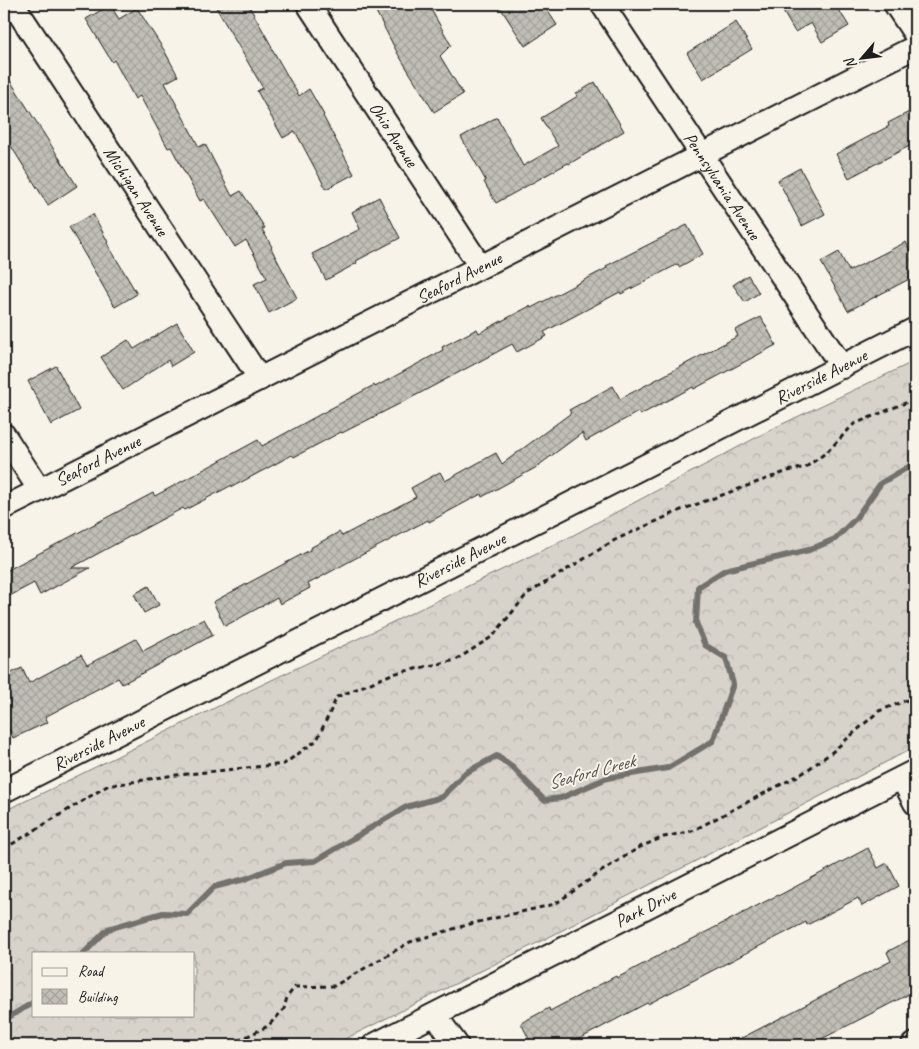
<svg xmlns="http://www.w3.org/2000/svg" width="919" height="1049" font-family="Caveat,sans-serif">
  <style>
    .forest { fill: url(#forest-crowns); stroke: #7a7874; fill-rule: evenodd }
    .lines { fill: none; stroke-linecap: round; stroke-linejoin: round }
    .stream { stroke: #72716c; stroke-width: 6 }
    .building { fill: url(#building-cross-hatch); stroke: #1c1c1c }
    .street-casing { stroke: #1c1c1c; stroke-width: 26 }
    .path { stroke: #1c1c1c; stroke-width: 3; stroke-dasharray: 5 4; stroke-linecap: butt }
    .street { stroke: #f7f3e8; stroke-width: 22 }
    .labels { text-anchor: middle; stroke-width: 4; stroke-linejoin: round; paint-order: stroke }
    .street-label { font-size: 18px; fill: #1c1c1c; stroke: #f7f3e8 }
    .water-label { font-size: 19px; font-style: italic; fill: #565452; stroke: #f7f3e8 }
  </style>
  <defs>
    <pattern id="forest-crowns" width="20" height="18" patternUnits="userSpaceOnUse" patternTransform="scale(1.25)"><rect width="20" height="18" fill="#d7d3cb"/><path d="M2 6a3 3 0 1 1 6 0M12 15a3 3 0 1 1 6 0" fill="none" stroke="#b8b5ae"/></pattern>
    <pattern id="building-cross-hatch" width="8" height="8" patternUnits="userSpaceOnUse" patternTransform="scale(1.25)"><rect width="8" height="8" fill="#c0beb5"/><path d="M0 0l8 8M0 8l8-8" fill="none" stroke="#a4a39b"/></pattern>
  </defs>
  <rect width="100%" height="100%" fill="#f7f3e8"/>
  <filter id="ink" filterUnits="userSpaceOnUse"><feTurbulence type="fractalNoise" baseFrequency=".02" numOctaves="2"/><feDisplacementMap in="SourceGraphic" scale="10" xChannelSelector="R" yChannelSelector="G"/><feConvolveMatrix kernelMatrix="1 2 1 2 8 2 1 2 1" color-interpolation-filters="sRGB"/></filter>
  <g filter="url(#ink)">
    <!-- forest -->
    <path class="forest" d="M915,361v386l-362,188 -220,110h-329v-234l47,-22 202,-100 313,-150 210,-112zM34,953h160v62h-160z"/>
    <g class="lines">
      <!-- stream -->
      <path class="stream" d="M84,953l24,-24 55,-16 24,1 27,-27 31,-8 41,-16 29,-2 91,-54 36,-10 23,-24 32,-17 16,12 31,32 17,-2 46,-20 61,-10 45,-27 20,-57 -7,-26 -21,-13 -9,-22 2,-36 27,-17 84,-20 26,-11 21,-21 25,-35 34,-20
        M4,1020l30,-18"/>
    </g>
    <!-- building -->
    <path class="building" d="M214,4h34l24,43h-1l28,49 10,-7 15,26 -1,1 31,58 -28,15 -31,-58 -12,7 -26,-47 6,-3z
      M372,4h56l23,41 -11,11 23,38 -29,18 -36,-58z
      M498,4h45l14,21 -32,21z
      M793,4h50l-6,3 12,19 -27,16 -11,-19 -16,9 -13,-22z
      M110,5l9,14 18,-11 27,42 14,26 -13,7 34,64 6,-3 27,52 9,-5 24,37 -3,1 10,18 -1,1 26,50 -28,15 -15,-29 13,-6 -21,-38 -11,7 -31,-48 -4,2 -29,-54 -3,1 -28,-52 -5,3 -21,-39 -2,2 -26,-43z
      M736,22l16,27 -49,30 -16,-26z
      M4,71l73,115 -29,19 -44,-70z
      M595,82l29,49 -55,33 -1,-1 -72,40 -12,-21 2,-1 -25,-44 36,-20 26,49 35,-20 -17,-28 37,-22 -2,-2z
      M915,109v34l-66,35 -13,-24 53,-28 -1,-3z
      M800,168l25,46 -23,12 -24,-46z
      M379,197l21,41 -44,23 1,2 -31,17 -14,-26 48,-25 -8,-17z
      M93,214l15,28 -1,1 30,51 -22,13 -46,-80z
      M687,225l16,29 -24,13 -1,-3 -57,30 -1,-2 -76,40 3,4 -30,16 -5,-8 -103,55 -67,34 -1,-1 -47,25 -2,-2 -60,32v-2l-47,25 -2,-2 -112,60h19l-50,27 -6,-12 -30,16v-27l149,-79 2,3 103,-56 4,6 112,-61 1,2 68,-37 -1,-3 35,-18 2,4 51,-27 1,2 76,-40 -1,-2z
      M906,242l9,18v16l-67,35 -27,-49 18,-10 10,19z
      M748,275l11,18 -14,9 -12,-17z
      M761,317l15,28 -82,44 -1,-2 -53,28 -2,-3 -52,29 -4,-8 -47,35 -53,29 -1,-3 -52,28 -1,-2 -74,39 -46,25 2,4 -30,16 -3,-6 -52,28 -12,-24 97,-52v-2l29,-16 3,4 74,-39 -5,-9 29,-16 5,9 51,-28 6,11 69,-51 -2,-3 44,-24 7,13 118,-63 -3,-6z
      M177,323l17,29 -23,14 -3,-6 -45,30 -22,-33 27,-17 6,9z
      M56,366l23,44 -28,15 -23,-44z
      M149,586l10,19 -15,8 -10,-19z
      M204,619l9,16 -91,49 -4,-6 -73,39 3,5 -35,16 -9,-20v-42l18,-8 7,15 52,-28 6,10 49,-26 7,12z
      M868,848l10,20 9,-5 12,23 -37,20 -4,-8 -51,27 -1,-3 -158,82 -1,-1 -79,42h-36l-11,-22 28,-15 1,3 66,-35 1,2 56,-30v1l105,-54v1z
      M915,937v54l-105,54h-82l163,-84 -4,-9z"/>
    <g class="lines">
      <defs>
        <g id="street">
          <path id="s1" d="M13,4l247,375"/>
          <path id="s2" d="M308,4l172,262"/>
          <path id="s3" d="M602,4l240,363"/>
          <path d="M895,4l20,30"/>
          <path d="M4,435l35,54"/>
          <path id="s4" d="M4,508l911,-461"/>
          <path d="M902,778l13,25"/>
          <path id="s5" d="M4,791l911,-462"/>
          <path d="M435,1015l22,30"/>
          <path id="s6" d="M374,1045l541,-274"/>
          <path d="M913,1045l2,-1"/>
        </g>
      </defs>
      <!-- street casing -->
      <use href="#street" class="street-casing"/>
      <!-- path -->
      <path class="path" d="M4,849l103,-63 61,-10 116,-12 33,-24 20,-43 55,-23 64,-14 37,-24 34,-42 88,-54 66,-30 107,-39 18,-4 21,-15 27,-28 61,-25
        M4,1036l10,9
        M230,1045l38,-19 16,-17 3,-12 8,-10 39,-1 76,-44 60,-18 85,-20 47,-33 38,-24 24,-10 28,-6 111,-58 28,-20 48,-42 36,-14"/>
      <!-- street -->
      <use href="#street" class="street"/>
    </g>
  </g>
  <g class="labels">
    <!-- street labels -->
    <g class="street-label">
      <text dy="6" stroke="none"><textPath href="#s2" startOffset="156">Ohio Avenue</textPath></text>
      <text dy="6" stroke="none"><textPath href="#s3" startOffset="218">Pennsylvania Avenue</textPath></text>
      <text dy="6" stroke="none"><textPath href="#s1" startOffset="224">Michigan Avenue</textPath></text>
      <text dy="6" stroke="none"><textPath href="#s4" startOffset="510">Seaford Avenue</textPath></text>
      <text dy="6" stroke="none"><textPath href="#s5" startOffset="916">Riverside Avenue</textPath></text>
      <text dy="6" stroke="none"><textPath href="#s4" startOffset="105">Seaford Avenue</textPath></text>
      <text dy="6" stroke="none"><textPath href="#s5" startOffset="511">Riverside Avenue</textPath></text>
      <text dy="6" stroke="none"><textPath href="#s5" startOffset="106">Riverside Avenue</textPath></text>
      <text dy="6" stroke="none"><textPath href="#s6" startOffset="304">Park Drive</textPath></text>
    </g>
    <!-- water labels -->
    <g class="water-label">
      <text transform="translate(591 771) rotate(-15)" y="7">Seaford Creek</text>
    </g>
  </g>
  <!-- margin -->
  <rect width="919" height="1049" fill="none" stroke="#f7f3e8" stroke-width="20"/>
  <rect x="10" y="10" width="899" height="1029" fill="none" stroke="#1c1c1c" stroke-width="2" filter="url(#ink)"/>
  <!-- legend -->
  <rect x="32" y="952" width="162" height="65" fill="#f7f3e8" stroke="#9f9d96"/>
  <rect x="42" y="968" width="25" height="8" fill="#f7f3e8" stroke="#9f9d96"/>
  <text x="78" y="976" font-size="15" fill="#1c1c1c">Road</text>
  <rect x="42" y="989" width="25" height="15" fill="url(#building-cross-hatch)" stroke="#9f9d96"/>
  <text x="78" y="1002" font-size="15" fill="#1c1c1c">Building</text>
  <!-- north arrow -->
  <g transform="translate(862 58) rotate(242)" stroke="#f7f3e8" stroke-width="4" paint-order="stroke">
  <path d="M0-4L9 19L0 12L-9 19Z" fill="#1c1c1c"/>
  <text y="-8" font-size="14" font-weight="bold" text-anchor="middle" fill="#1c1c1c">N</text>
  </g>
</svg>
